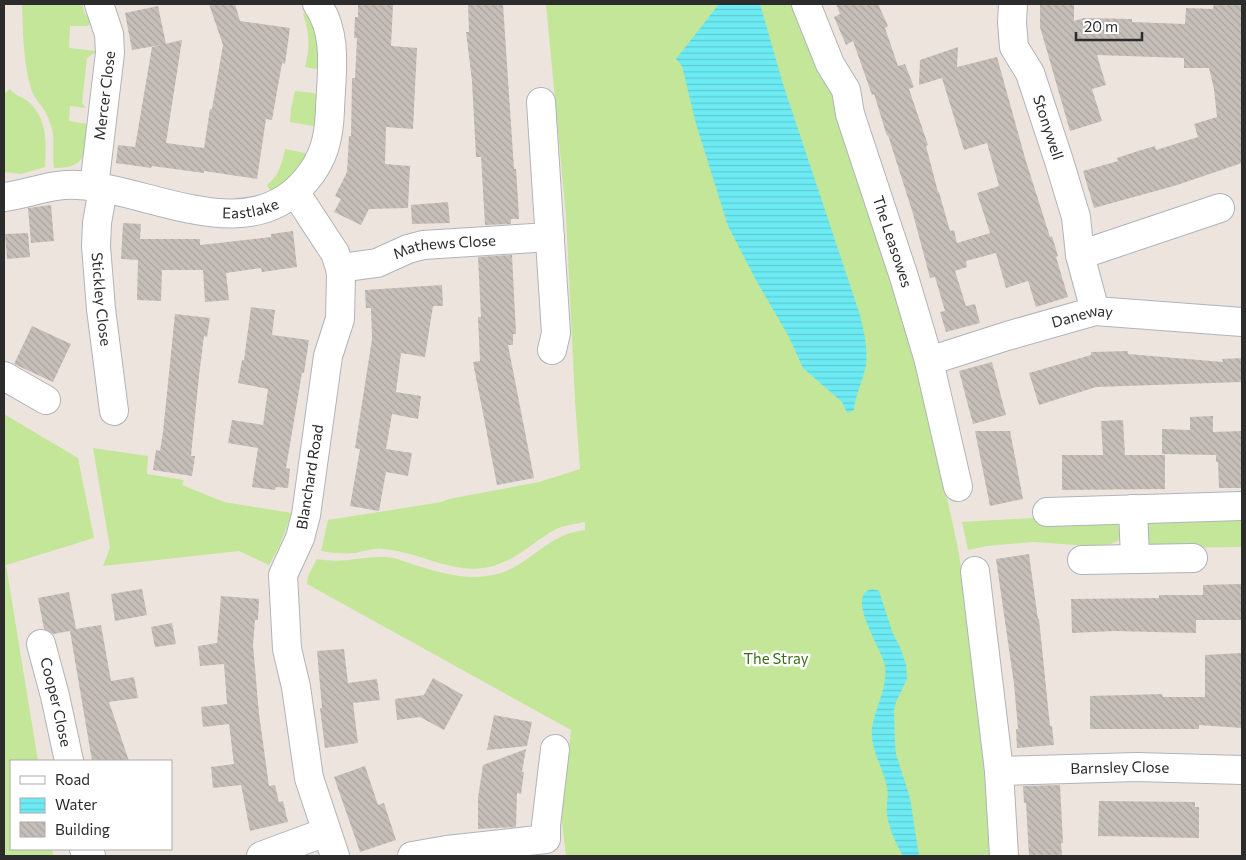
<svg xmlns="http://www.w3.org/2000/svg" width="1246" height="860" font-family="Commissioner,sans-serif">
  <style>
    .grass { fill: #c3e698 }
    .water { fill: url(#water-rules) }
    .building { fill: url(#building-back-hatch) }
    .lines { fill: none; stroke-linecap: round; stroke-linejoin: round }
    .minor-casing { stroke: #aeb4bc; stroke-width: 30 }
    .minor { stroke: #fff; stroke-width: 28 }
    .labels { text-anchor: middle; stroke-width: 5; stroke-linejoin: round; paint-order: stroke }
    .street-label { font-size: 15px; fill: #2c2c2c; stroke: #fff }
    .park-label { font-size: 15px; fill: #3b6d18; stroke: #fff }
  </style>
  <defs>
    <pattern id="water-rules" width="6" height="5" patternUnits="userSpaceOnUse" patternTransform="scale(1.25)"><rect width="6" height="5" fill="#6debf3"/><path d="M0 2.5h6" fill="none" stroke="#5fcad0"/></pattern>
    <pattern id="building-back-hatch" width="6" height="6" patternUnits="userSpaceOnUse" patternTransform="scale(1.25)"><rect width="6" height="6" fill="#c6bfb9"/><path d="M-1 5l2 2M0 0l6 6M5-1l2 2" fill="none" stroke="#aaa49f"/></pattern>
  </defs>
  <rect width="100%" height="100%" fill="#eee4de"/>
  <!-- grass -->
  <path class="grass" d="M22,4h60l3,10 8,6 -1,3 -5,3h-17l-1,22 27,3v1l-9,6 -5,45 4,5 -16,-2 -1,15 19,3c-2,26 0,45 -34,44 -2,-13 1,-26 -2,-39 -2,-7 -5,-15 -9,-21 -4,-5 -8,-10 -11,-16 -9,-28 -9,-59 -10,-88z
    M546,4h252l34,74 87,293 39,177 18,121 18,187h-428l-5,-41 10,-85 -264,-146 1,-8 9,-17c26,5 44,-3 68,-2 10,0 20,5 30,8 29,9 56,17 86,8 32,-11 47,-39 84,-43v-8c-10,2 -20,3 -29,7 -22,12 -38,30 -63,37 -38,11 -73,-15 -111,-17 -9,-1 -18,2 -26,4 -12,1 -23,0 -35,-2l7,-31 114,-18 7,-3 90,-17 41,-13 -5,-68 -9,-185z
    M310,11l5,9 6,46 -6,3 -10,-2c5,-21 5,-32 -2,-53z
    M10,89c5,7 14,8 20,14 18,18 16,41 15,64l-24,7 -17,-2v-78z
    M295,91l19,2 6,7 -4,25 -3,1 -23,-4 1,-13z
    M285,149l20,4 4,6 -36,37 -6,-11c12,-10 15,-21 18,-36z
    M4,414l74,44 16,80 -88,27 32,196h-27v88h41l1,7h-49z
    M93,448l55,8 -1,18 37,6 -2,5 42,17 68,11 -13,34 -10,18 -30,-14 -136,15 7,-18z
    M1242,516v31l-88,1c-10,-7 -9,-14 -9,-25l4,-4z
    M1033,518l87,3 2,15 -4,5 -15,6 -69,-5 -47,4 -19,4 -6,-28z"/>
  <!-- water -->
  <path class="water" d="M719,4h41l23,80 77,231c4,17 8,33 6,50 -3,16 -11,30 -12,45l-7,3 -5,-11 -39,-34 -14,-31 -32,-55 -29,-56 -32,-102 -14,-58 -6,-7z
    M873,589l6,2 14,43 7,13 6,17 1,15 -11,23 -2,8 1,33 1,11 14,44 9,58h-16c-7,-12 -15,-29 -16,-42 -1,-10 2,-18 0,-27 -4,-20 -17,-37 -15,-59 3,-21 16,-40 13,-62 -2,-15 -42,-73 -12,-77z"/>
  <!-- building -->
  <path class="building" d="M209,4h26l5,17 50,7 -5,36 -3,-1 -10,57 -6,-1 -9,60 -53,-8v2l-52,-7 -1,2 -35,-5 2,-18 17,2 17,-100 30,-7 -16,103 38,5 6,-39h2l11,-64z
    M358,4l35,1 -2,41 26,2 -4,81 -27,-2 -1,37 25,2 -2,42 -39,1 -8,16 -27,-13 7,-13 -6,-3 12,-24 2,-36h2l1,-58h3l2,-40h-3l1,-21h3z
    M468,4h35l11,165h2l2,31 1,19h-8v5l-26,1 -4,-68h-5l-4,-76 -6,-49h3z
    M836,4h42l10,22 -3,2 13,38 7,-2 9,23 -5,2 19,56 -2,1 12,46h1l11,39 4,-1 3,13 33,-10 -13,-40 22,-7 -12,-43 -23,7 -22,-72 -23,7 1,-25 38,-13 -1,20 40,-10 28,101 25,79 2,-1 6,20 -2,1 12,40 -32,10 -8,-26 -22,7 -10,-35 -30,8 1,6 -12,4 11,35 9,-2 5,19 -34,9 -6,-20 5,-1 -10,-34 -5,1 -17,-64 -25,-79 -1,1 -13,-42 -2,1 -19,-54 -7,4 -12,-28 6,-3z
    M1040,4h34v17l10,-3 48,1v3l53,2 1,-16 27,1 1,-5h28v159l-68,23 -80,22 -11,-37 35,-10 -1,-3 21,-7 17,-5 1,4 42,-13 -4,-13 23,-7 -3,-28 -5,-21h-25v-10l-87,-3 9,30 -14,4 10,32 -32,10 -30,-104z
    M158,6l8,38 -34,6 -7,-37z
    M448,202l2,21 -38,1 -1,-19z
    M51,205l3,36 -23,2 -3,-35z
    M123,223l18,1 -1,15h60v6l71,-8v-3l22,-3 4,36 -35,5 -1,-4 -35,5 3,27 -24,2 -2,-32h-41l-1,31 -24,-1 1,-40 -17,-1z
    M28,233l2,24 -23,2 -2,-25z
    M512,255l4,79h-3v11h-5l26,133 -37,7 -24,-123 7,-1 -2,-44h3l-3,-60z
    M442,285l1,21h-10l-8,51 -24,-4 -5,39 25,4 -3,23 -26,-5 -6,35 26,4 -4,23 -22,-4 -7,39 -29,-5 10,-57 -5,-1 17,-109 -1,-31h-5l-1,-18z
    M251,307l24,3 -3,25 37,5 -5,33h-2l-16,95 4,1 -2,19 -12,-1 -1,3 -23,-3 6,-39 -30,-5 4,-23 31,5 5,-36 -30,-6 4,-23h2z
    M175,314l35,4 -3,19 -3,-1 -5,40 -8,80h4l-3,20 -39,-6 3,-20 4,1 3,-19z
    M32,326l39,18 -18,38 -39,-18z
    M1128,351v3l95,8 -1,-3 20,-1v24l-146,5 -57,18 -10,-32 62,-18v-3z
    M992,362l14,53 -33,9 -14,-53z
    M1213,416v16l29,-1v57h-23l-1,-26h-2v-7l-54,-1v-25l28,1v-13z
    M1123,420l2,35h40v34l-103,1v-35h41l-2,-34z
    M975,431h35l13,68 -33,7z
    M1029,554l6,44 3,21h1l11,107h2l2,19 -37,3 -1,-19h2l-4,-45 -18,-125z
    M1242,584v36h-46v13l-82,-2 -42,2 -1,-34 88,-1v-3h44v-10z
    M142,589l5,26 -32,6 -4,-27z
    M69,592l7,37 25,-4 10,56 23,-4 4,21 -29,4 20,59h-37l-22,-130 -17,3 -9,-5 -6,-31z
    M221,596l38,3 -1,21h-3l-2,25 6,69 10,72 6,-1 4,17 4,-1 5,21 -38,9 -9,-46 -28,3 -2,-21 23,-3 -5,-40 -26,3 -2,-20 26,-3 -3,-40 -24,2 -2,-20 19,-3z
    M172,623l4,21 -21,3 -4,-20z
    M344,649l4,34 29,-4 3,21 -27,3 5,40 -33,5 -5,-40h2l-5,-57z
    M1242,653v75l-43,-3v4h-109v-33l72,-2 1,3h42v-42z
    M433,678l30,17 -19,35 -24,-13 -23,3 -2,-21 29,-4z
    M494,715l38,7 -5,24 -40,4z
    M526,749l-4,23h2l-3,22 -4,-1 -1,34 -38,2v-31l5,-33z
    M365,766l13,39 6,-2 12,37 -36,12 -26,-75z
    M1060,785l3,58h-2l1,13h-33l-3,-53h-2l-1,-17z
    M1099,801l96,1v5h4v31l-101,-2z"/>
  <g class="lines">
    <defs>
      <g id="minor">
        <path id="s1" d="M806,4l24,60 16,26 4,24 54,163 25,84 29,126"/>
        <path id="s2" d="M1013,4l-1,18 2,25 16,26 29,88 17,56 4,38 15,56"/>
        <path d="M541,102l15,231 -4,17"/>
        <path id="s3" d="M94,187l16,-134 -1,-19 -10,-30"/>
        <path id="s4" d="M103,188l-6,35 -1,23 5,63 13,102"/>
        <path d="M295,192l40,61 5,15 1,7 -1,44 -12,37 -22,159 -6,23 -17,37 4,74 9,38 13,91 26,78"/>
        <path id="s5" d="M4,197c25,-3 48,-14 74,-12 73,4 170,65 228,-5 18,-21 23,-42 24,-70 1,-34 9,-76 -13,-106"/>
        <path d="M1080,255l140,-47"/>
        <path id="s6" d="M340,268l37,-5 31,-14 15,-4 127,-8"/>
        <path id="s7" d="M929,361l78,-25 88,-25 147,11"/>
        <path d="M4,376l42,24"/>
        <path d="M1133,509l2,49"/>
        <path d="M1047,512l195,-6"/>
        <path d="M1082,560l111,-2"/>
        <path d="M975,571l24,200"/>
        <path id="s8" d="M41,644l14,52 14,65"/>
        <path d="M84,849l7,7"/>
        <path d="M261,856l65,-24"/>
        <path d="M412,856l35,-6 99,-11v-14l9,-76"/>
        <path id="s9" d="M1004,856l-5,-85 138,-4 105,3"/>
      </g>
    </defs>
    <!-- minor casing -->
    <use href="#minor" class="minor-casing"/>
    <!-- minor -->
    <use href="#minor" class="minor"/>
  </g>
  <g class="labels">
    <!-- street labels -->
    <g class="street-label">
      <text dy="5" stroke="none"><textPath href="#s3" startOffset="92">Mercer Close</textPath></text>
      <text dy="5" stroke="none"><textPath href="#s2" startOffset="131">Stonywell</textPath></text>
      <text dy="5" stroke="none"><textPath href="#s5" startOffset="251">Eastlake</textPath></text>
      <text dy="5" stroke="none"><textPath href="#s1" startOffset="254">The Leasowes</textPath></text>
      <text dy="5" stroke="none"><textPath href="#s6" startOffset="108">Mathews Close</textPath></text>
      <text dy="5" stroke="none"><textPath href="#s4" startOffset="112">Stickley Close</textPath></text>
      <text dy="5" stroke="none"><textPath href="#s7" startOffset="160">Daneway</textPath></text>
      <text transform="translate(310 477) rotate(-81)" y="5">Blanchard Road</text>
      <text dy="5" stroke="none"><textPath href="#s8" startOffset="60">Cooper Close</textPath></text>
      <text dy="5" stroke="none"><textPath href="#s9" startOffset="206">Barnsley Close</textPath></text>
    </g>
    <!-- park labels -->
    <g class="park-label">
      <text x="776" y="664">The Stray</text>
    </g>
  </g>
  <!-- border -->
  <rect width="1246" height="860" fill="none" stroke="#2c2c2c" stroke-width="10"/>
  <!-- legend -->
  <rect x="10" y="760" width="162" height="90" fill="#ffffff" stroke="#ababab"/>
  <rect x="20" y="776" width="25" height="8" fill="#ffffff" stroke="#ababab"/>
  <text x="55" y="785" font-size="15" fill="#2c2c2c">Road</text>
  <rect x="20" y="798" width="25" height="15" fill="url(#water-rules)" stroke="#ababab"/>
  <text x="55" y="810" font-size="15" fill="#2c2c2c">Water</text>
  <rect x="20" y="822" width="25" height="15" fill="url(#building-back-hatch)" stroke="#ababab"/>
  <text x="55" y="835" font-size="15" fill="#2c2c2c">Building</text>
  <!-- scale -->
  <path d="M1076 32v8h66v-8" fill="none" stroke="#2c2c2c" stroke-width="2.5"/>
  <text x="1084" y="32" font-size="15" fill="#2c2c2c" stroke="#ffffff" stroke-width="4" paint-order="stroke">20 m</text>
</svg>
